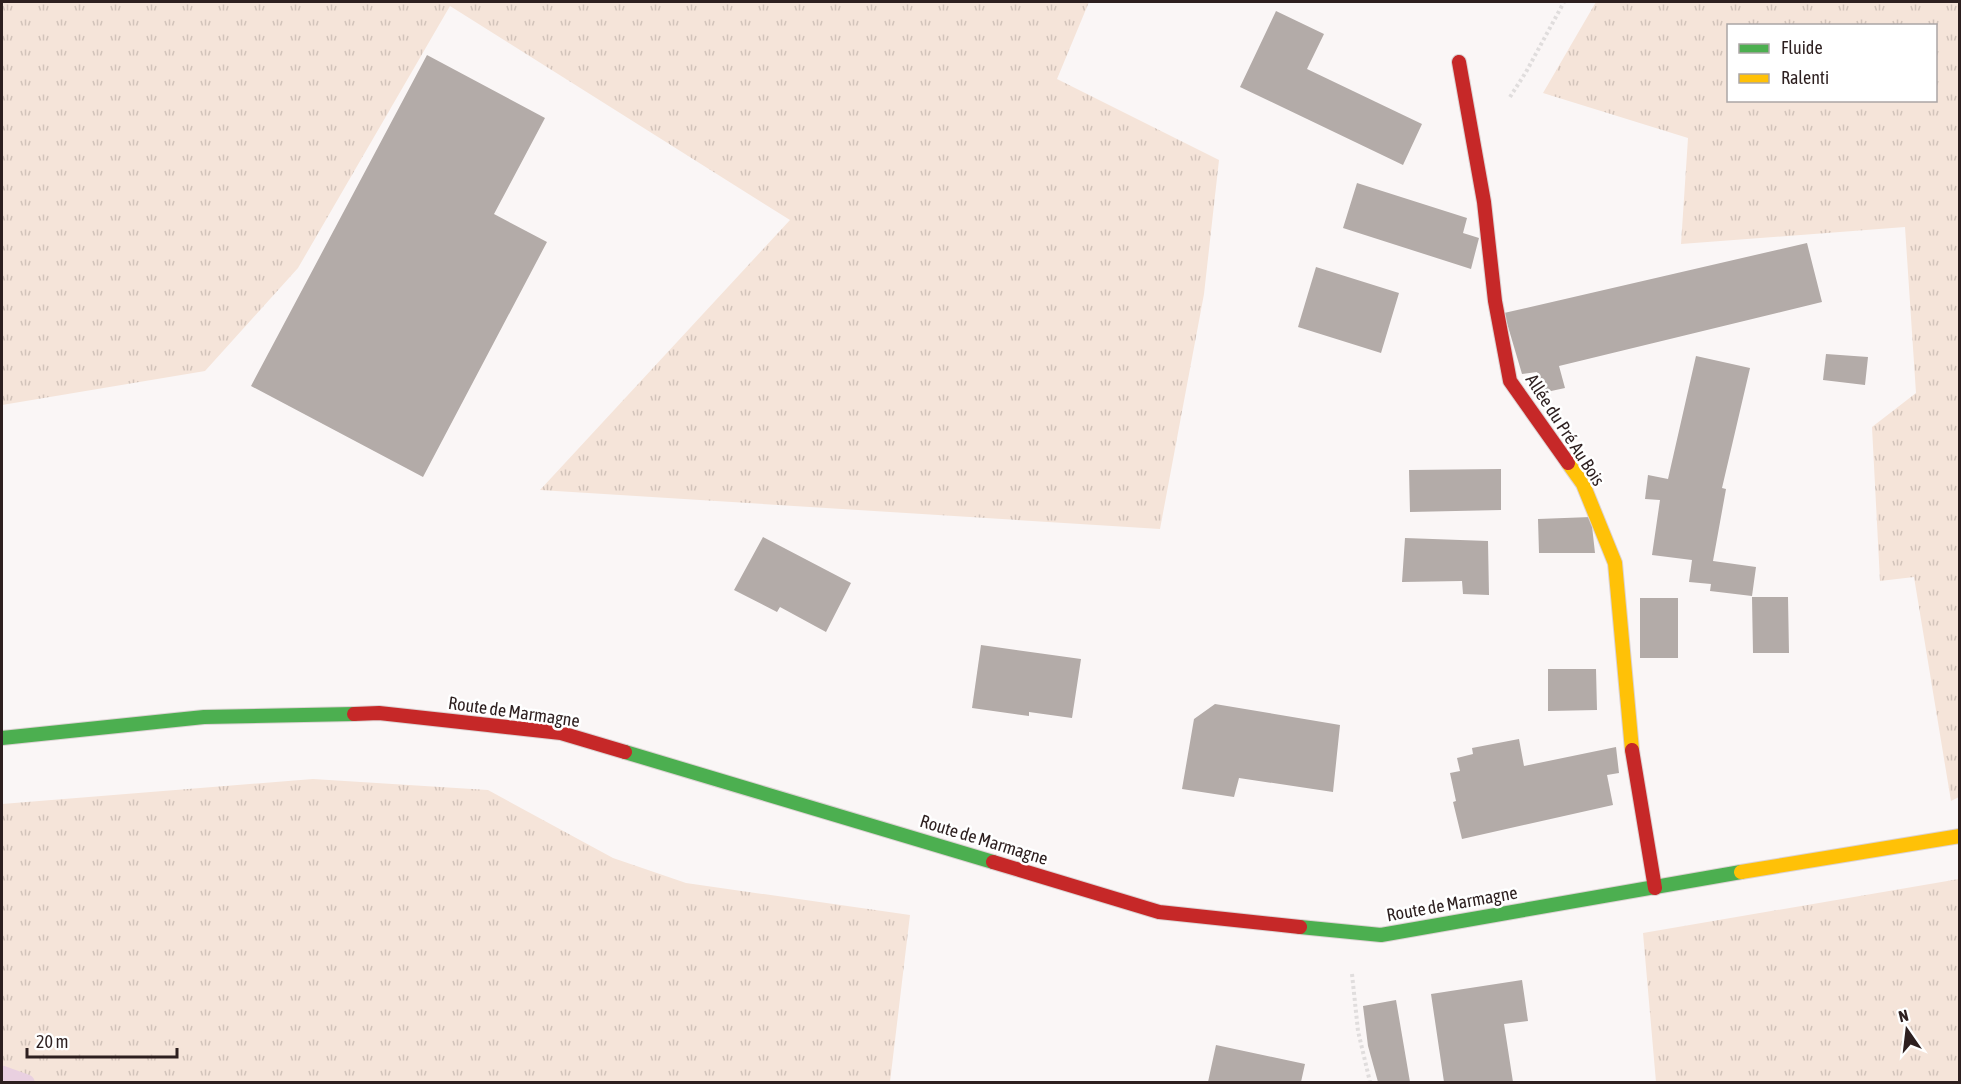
<svg xmlns="http://www.w3.org/2000/svg" width="1961" height="1084" font-family="'Asap Condensed',sans-serif">
  <style>
    .grass { fill: url(#grass-tufts); fill-rule: evenodd }
    .lines { fill: none; stroke-linecap: round; stroke-linejoin: round }
    .stream { stroke: #e9d0e0; stroke-width: 15 }
    .building { fill: #b3aba8 }
    .fast-casing { stroke: #dcd3d3; stroke-width: 16 }
    .slow-casing { stroke: #dcd3d3; stroke-width: 16 }
    .jam-casing { stroke: #dcd3d3; stroke-width: 16 }
    .path { stroke: #e0dddd; stroke-width: 4; stroke-dasharray: 3 3; stroke-linecap: butt }
    .fast { stroke: #4caf50; stroke-width: 14 }
    .slow { stroke: #ffc107; stroke-width: 14 }
    .jam { stroke: #c62828; stroke-width: 14 }
    .labels { text-anchor: middle; stroke-width: 5; stroke-linejoin: round; paint-order: stroke }
    .street-label { font-size: 18px; fill: #2d1f1f; stroke: #fff }
  </style>
  <defs>
    <pattern id="grass-tufts" width="24" height="20" patternUnits="userSpaceOnUse" patternTransform="scale(1.5)"><rect width="24" height="20" fill="#f5e4d9"/><path d="M3 7l-1-3M5 7V3M7 7l1-3M15 17l-1-3M17 17v-4M19 17l1-3" fill="none" stroke="#d2c3ba"/></pattern>
  </defs>
  <rect width="100%" height="100%" fill="#faf6f6"/>
  <!-- grass -->
  <path class="grass" d="M2,2h1087l-32,77 162,81 -15,134 -44,235 -620,-39 250,-270 -340,-214 -152,262 -93,103 -203,34z
    M1596,2h363v795l-8,4 -37,-224 -34,4 -8,-154 44,-34 -11,-166 -224,17 7,-106 -145,-45zM1728,26h208v74h-208z
    M313,779l175,11 125,68 73,25 224,32 -20,167h-888v-278z
    M1959,879v203h-303l-13,-149z"/>
  <g class="lines">
    <!-- stream -->
    <path class="stream" d="M2,1073l25,9"/>
  </g>
  <!-- building -->
  <path class="building" d="M1276,11l48,23 -17,35 115,55 -19,41 -163,-78z
    M427,55l118,63 -51,96 53,28 -124,235 -172,-91z
    M1357,183l110,35 -4,15 16,5 -8,31 -128,-41z
    M1807,243l15,59 -263,64 6,22 -23,5 -5,-21 -15,2 -18,-61z
    M1316,267l83,26 -18,60 -83,-26z
    M1826,354l42,3 -3,28 -42,-5z
    M1696,356l54,12 -28,120 4,1 -13,72 43,6 -4,29 -42,-5 1,-7 -22,-2 3,-22 -40,-5 8,-55 -15,-1 3,-24 20,4z
    M1501,469v41l-91,2 -1,-42z
    M1591,517l4,36h-56l-1,-34z
    M763,537l88,46 -25,49 -46,-25 -3,5 -43,-22z
    M1405,538l83,3 1,54 -26,-1 -1,-13 -60,1z
    M1752,597h36l1,56h-36z
    M1640,598h38v60h-38z
    M981,645l100,14 -9,59 -43,-6v4l-57,-8z
    M1548,669h48l1,41 -49,1z
    M1215,704l125,21 -7,67 -94,-14 -5,19 -52,-8 12,-70z
    M1519,739l5,27 92,-19 3,26 -12,2 6,30 -151,34 -9,-37 3,-1 -6,-28 10,-2 -3,-13 16,-4 -1,-6z
    M1522,980l6,41 -24,3 9,58h-69l-13,-88z
    M1396,1000l14,82h-32l-10,-36 -5,-40z
    M1216,1045l89,19 -4,18h-93z"/>
  <g class="lines">
    <defs>
      <path id="fast" d="M2,738l202,-21 150,-3
        M625,752l368,110
        M1300,927l81,8 360,-63"/>
      <path id="slow" d="M1568,463l15,21 32,79 17,187
        M1741,872l219,-36"/>
      <path id="jam" d="M1459,62l25,140 11,99 15,80 58,82
        M354,714l25,-1 182,20 64,19
        M1632,750l23,138
        M993,862l166,50 141,15"/>
    </defs>
    <!-- fast casing -->
    <use href="#fast" class="fast-casing"/>
    <!-- slow casing -->
    <use href="#slow" class="slow-casing"/>
    <!-- jam casing -->
    <use href="#jam" class="jam-casing"/>
    <!-- path -->
    <path class="path" d="M1510,97l16,-25 38,-70
      M1352,974l6,57 12,51"/>
    <!-- fast -->
    <use href="#fast" class="fast"/>
    <!-- slow -->
    <use href="#slow" class="slow"/>
    <!-- jam -->
    <use href="#jam" class="jam"/>
  </g>
  <g class="labels">
    <!-- street labels -->
    <g class="street-label">
      <text transform="translate(1565 430) rotate(57)" y="6">Allée du Pré Au Bois</text>
      <text transform="translate(514 712) rotate(8)" y="6">Route de Marmagne</text>
      <text transform="translate(984 840) rotate(17)" y="6">Route de Marmagne</text>
      <text transform="translate(1452 904) rotate(-10)" y="6">Route de Marmagne</text>
    </g>
  </g>
  <!-- border -->
  <rect width="1961" height="1084" fill="none" stroke="#2d1f1f" stroke-width="6"/>
  <!-- legend -->
  <rect x="1727" y="24" width="210" height="78" fill="#ffffff" stroke="#aba5a5" stroke-width="1.5"/>
  <rect x="1739" y="44" width="30" height="9" fill="#4caf50" stroke="#aba5a5" stroke-width="1.5"/>
  <text x="1781" y="54" font-size="18" fill="#2d1f1f">Fluide</text>
  <rect x="1739" y="74" width="30" height="9" fill="#ffc107" stroke="#aba5a5" stroke-width="1.5"/>
  <text x="1781" y="84" font-size="18" fill="#2d1f1f">Ralenti</text>
  <!-- north arrow -->
  <g transform="translate(1907 1030) rotate(346)" stroke="#ffffff" stroke-width="4.5" paint-order="stroke">
  <path d="M0-4.5L10 22L0 15L-10 22Z" fill="#2d1f1f"/>
  <text y="-9" font-size="16" font-weight="bold" text-anchor="middle" fill="#2d1f1f">N</text>
  </g>
  <!-- scale -->
  <path d="M27 1048v9h150v-9" fill="none" stroke="#2d1f1f" stroke-width="3"/>
  <text x="36" y="1048" font-size="18" fill="#2d1f1f" stroke="#ffffff" stroke-width="4.5" paint-order="stroke">20 m</text>
</svg>
